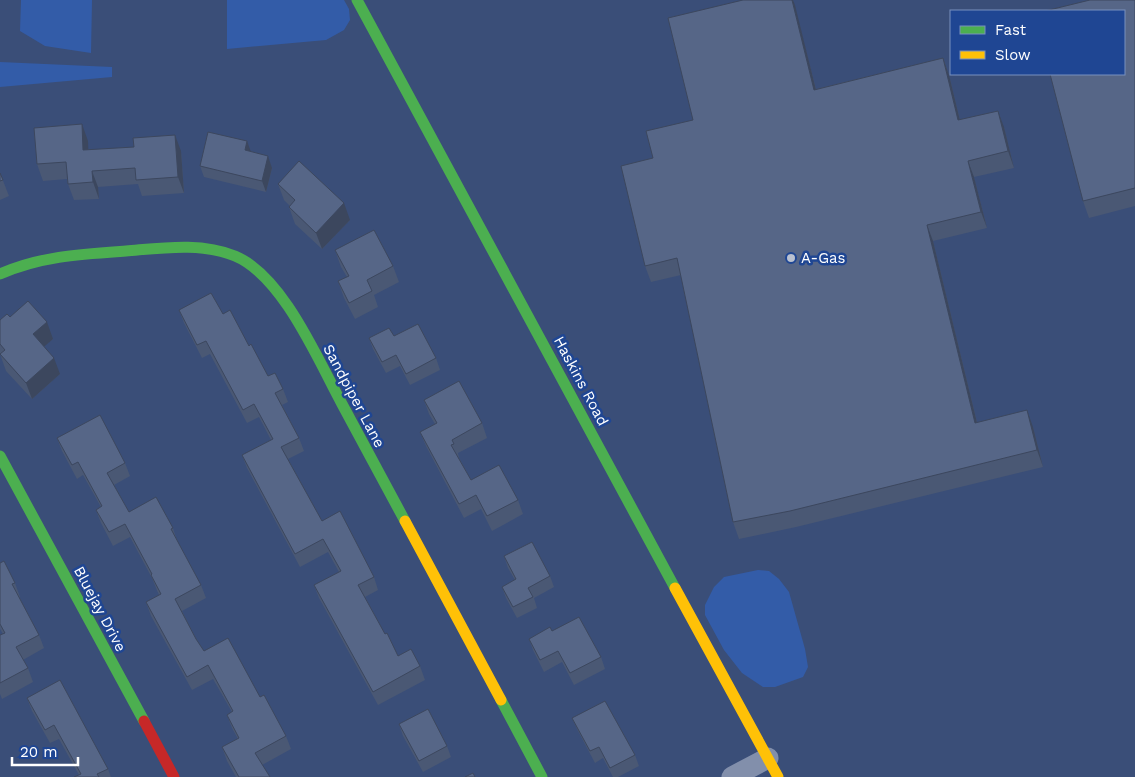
<svg xmlns="http://www.w3.org/2000/svg" width="1135" height="777" font-family="'Work Sans',sans-serif">
  <style>
    .green { fill: #335ca8 }
    .lines { fill: none; stroke-linecap: round; stroke-linejoin: round }
    .street { stroke: #828fab; stroke-width: 21 }
    .fast { stroke: #4caf50; stroke-width: 11 }
    .slow { stroke: #ffc107; stroke-width: 11 }
    .jam { stroke: #c62828; stroke-width: 11 }
    .wall { fill: #4a5874 }
    .shaded-wall { fill: #3c475e }
    .building { fill: #566687; stroke: #3c475e }
    .poi-dot { fill: #bac1d0; stroke: #1f4693; stroke-width: 2 }
    .labels { text-anchor: middle; stroke-width: 5; stroke-linejoin: round; paint-order: stroke }
    .poi-label { font-size: 15px; fill: #fff; stroke: #1f4693; text-anchor: start }
    .street-label { font-size: 15px; fill: #fff; stroke: #1f4693 }
  </style>
  <rect width="100%" height="100%" fill="#3a4e78"/>
  <!-- green -->
  <path class="green" d="M21,0h71l-1,53 -46,-7 -25,-15z
    M227,0h117l5,9 1,11 -6,10 -18,10 -99,9z
    M0,62l112,5v10l-112,10z
    M758,570l11,1 10,8 10,13 16,57 3,18 -5,10 -28,10h-12l-21,-14 -18,-23 -19,-35v-10l9,-18 10,-10z"/>
  <g class="lines">
    <!-- street -->
    <path class="street" d="M732,777l36,-19"/>
    <!-- fast -->
    <path class="fast" d="M357,0l318,588
      M0,274c41,-18 82,-20 126,-23 36,-3 75,-9 109,5 48,20 83,104 107,148 21,39 42,78 63,117
      M0,456l144,265
      M501,700l41,77"/>
    <!-- slow -->
    <path class="slow" d="M405,521l96,179
      M675,588l103,189"/>
    <!-- jam -->
    <path class="jam" d="M144,721l30,56"/>
  </g>
  <!-- wall -->
  <path class="wall" d="M743,0h50l23,89 127,-31 6,17 11,45 44,7 10,41 -40,9 13,51 -54,13 44,181 56,5 10,40 -247,60 -57,12 -6,-17 -52,-247 -30,7 -6,-16 8,-108 40,-38z
    M1135,0v206l-46,12 -6,-17z
    M88,141v9l93,1 3,42 -42,3 -4,-12 -40,3 1,12 -25,1 -6,-16 -1,-5 -24,2 -6,-17z
    M200,166l72,2 -6,24 -62,-15z
    M0,173l9,23 -9,4z
    M278,184l72,36 -28,29 -27,-25 -6,-17 1,-1 -6,-6z
    M335,250l58,16 6,16 -25,13 4,12 -23,12 -11,-21 -6,-17 9,-4 -6,-10z
    M179,310l44,4 26,32 19,30 15,13 5,13 -6,3 17,33 5,13 -16,8 34,62 52,56 4,13 -13,7 20,37 13,22 22,10 5,14 -47,25 -59,-107 -5,-13 25,-13 -11,-20 -28,15 -53,-99 -5,-13 29,-15 -12,-23 -12,6 -37,-69 -8,4 -18,-35z
    M10,317l43,22 -9,7 16,28 -28,25 -26,-28 -6,-17v-34z
    M394,336l42,22 4,12 -30,15 -10,-19 -14,7 -13,-24 -4,-11z
    M424,400l58,23 5,15 -29,15 1,5 12,22 47,20 5,14 -31,17 -11,-22 -17,9 -38,-72 -6,-14 15,-8 -6,-10z
    M57,438l68,25 5,13 -16,9 15,27 44,16 4,13 24,44 5,13 -24,13 14,28 8,12 56,46 26,39 5,13 -29,16 8,12h-34l-9,-16 -5,-14 16,-8 -6,-11 -5,-13 5,-3 -19,-33 -21,11 -41,-74 -5,-14 13,-7 -3,-7 -4,-10 -22,-41 -17,9 -12,-23 -5,-13 5,-3 -18,-32 -6,4 -15,-28z
    M504,556l46,20 4,11 -20,11 3,10 -20,10 -11,-20 -4,-11 13,-7 -7,-12z
    M0,563l15,20 5,14h-1l20,38 5,13 -21,12 5,8 5,14 -31,17 -2,-5v-59l3,-1 -3,-5z
    M552,631l49,26 4,12 -31,16 -12,-23 -18,10 -11,-22 -4,-11z
    M27,698l81,71 3,8h-37l5,-2 -20,-36 -9,4 -18,-32z
    M572,718l63,37 4,11 -21,11h-5l-10,-19 -8,5 -18,-34z
    M399,724l48,22 4,11 -28,15 -20,-36z"/>
  <!-- shaded-wall -->
  <path class="shaded-wall" d="M792,0h1l2,5 25,101 -6,-16z
    M943,58l6,17 15,62 -6,-17z
    M998,111l6,16 10,41 -6,-17z
    M82,124l6,17 1,26 -6,-17z
    M175,135l6,16 3,42 -6,-16z
    M247,141l4,11 -6,-2z
    M268,156l4,12 -6,24 -4,-11z
    M968,161l6,16 13,51 -6,-16z
    M92,171l6,16 1,12 -6,-17z
    M344,203l6,17 -28,29 -6,-16z
    M927,225l6,16 48,198 -6,-16z
    M47,322l6,17 -14,12 -6,-17z
    M54,358l6,16 -28,25 -6,-16z
    M1027,410l6,17 10,40 -6,-17z"/>
  <!-- building -->
  <path class="building" d="M743,0h49l22,90 129,-32 15,62 40,-9 10,40 -40,10 13,51 -54,13 48,198 52,-13 10,40 -247,61 -57,11 -56,-264 -32,8 -24,-100 32,-8 -7,-27 47,-11 -25,-102z
    M1090,0h45v188l-52,13 -33,-127h74v-63h-79z
    M82,124l1,26 51,-3 -1,-9 42,-3 3,42 -42,3 -1,-12 -43,3 1,11 -25,2 -2,-22 -29,2 -3,-36z
    M208,132l39,9 -2,9 23,6 -6,25 -62,-15z
    M299,161l45,42 -28,30 -27,-26 6,-7 -17,-16z
    M0,173l3,7 -3,1z
    M374,230l19,36 -26,14 5,11 -23,12 -11,-22 11,-5 -14,-26z
    M211,293l12,21 7,-4 19,36 2,-2 17,32 7,-3 8,16 -8,4 24,45 -18,9 41,74 18,-10 34,66 -16,8 27,49 2,-1 11,23 13,-7 9,17 -47,26 -59,-107 27,-14 -18,-32 -28,15 -53,-99 31,-16 -19,-35 -11,6 -37,-69 -9,4 -18,-35z
    M28,301l19,21 -14,12 21,24 -28,25 -26,-29 5,-4 -5,-6v-24l7,-6 3,3z
    M418,324l18,34 -30,16 -10,-19 -14,7 -13,-24 20,-10 5,8z
    M459,381l23,42 -30,17 2,4 -3,1 20,35 28,-15 19,35 -31,16 -11,-21 -17,9 -39,-72 17,-9 -13,-23z
    M100,415l25,48 -18,10 22,39 27,-15 17,31 -2,1 30,56 -26,14 21,40 8,12 24,-13 32,59 4,-2 22,41 -31,17 15,24h-31l-17,-30 17,-9 -12,-23 6,-4 -25,-46 -21,12 -41,-75 15,-8 -10,-19 1,-1 -27,-50 -16,8 -13,-22 6,-4 -24,-44 -6,3 -15,-27z
    M532,542l18,34 -22,12 5,9 -20,10 -11,-20 14,-8 -12,-23z
    M4,561l11,22 -3,1 27,51 -23,12 12,21 -28,15v-48l5,-2 -5,-9v-61z
    M579,617l22,40 -31,16 -12,-22 -18,9 -11,-21 21,-12 2,4z
    M60,680l48,89 -11,5 2,3h-25l7,-3 -27,-49 -9,5 -18,-32z
    M605,701l30,54 -25,13 -11,-21 -9,4 -18,-33z
    M428,709l19,37 -28,15 -20,-37z
    M473,773l2,4h-10z"/>
  <!-- markers -->
  <circle class="poi-dot" cx="791" cy="258" r="5"/>
  <g class="labels">
    <!-- poi labels -->
    <g class="poi-label">
      <text x="801" y="263">A-Gas</text>
    </g>
    <!-- street labels -->
    <g class="street-label">
      <text transform="translate(581 381) rotate(62)" y="5">Haskins Road</text>
      <text transform="translate(354 396) rotate(62)" y="5">Sandpiper Lane</text>
      <text transform="translate(100 609) rotate(62)" y="5">Bluejay Drive</text>
    </g>
  </g>
  <!-- legend -->
  <rect x="950" y="10" width="175" height="65" fill="#1f4693" stroke="#7990be"/>
  <rect x="960" y="26" width="25" height="8" fill="#4caf50" stroke="#7990be"/>
  <text x="995" y="35" font-size="15" fill="#ffffff">Fast</text>
  <rect x="960" y="51" width="25" height="8" fill="#ffc107" stroke="#7990be"/>
  <text x="995" y="60" font-size="15" fill="#ffffff">Slow</text>
  <!-- scale -->
  <path d="M12 757v8h66v-8" fill="none" stroke="#ffffff" stroke-width="2.5"/>
  <text x="20" y="757" font-size="15" fill="#ffffff" stroke="#1f4693" stroke-width="4" paint-order="stroke">20 m</text>
</svg>
